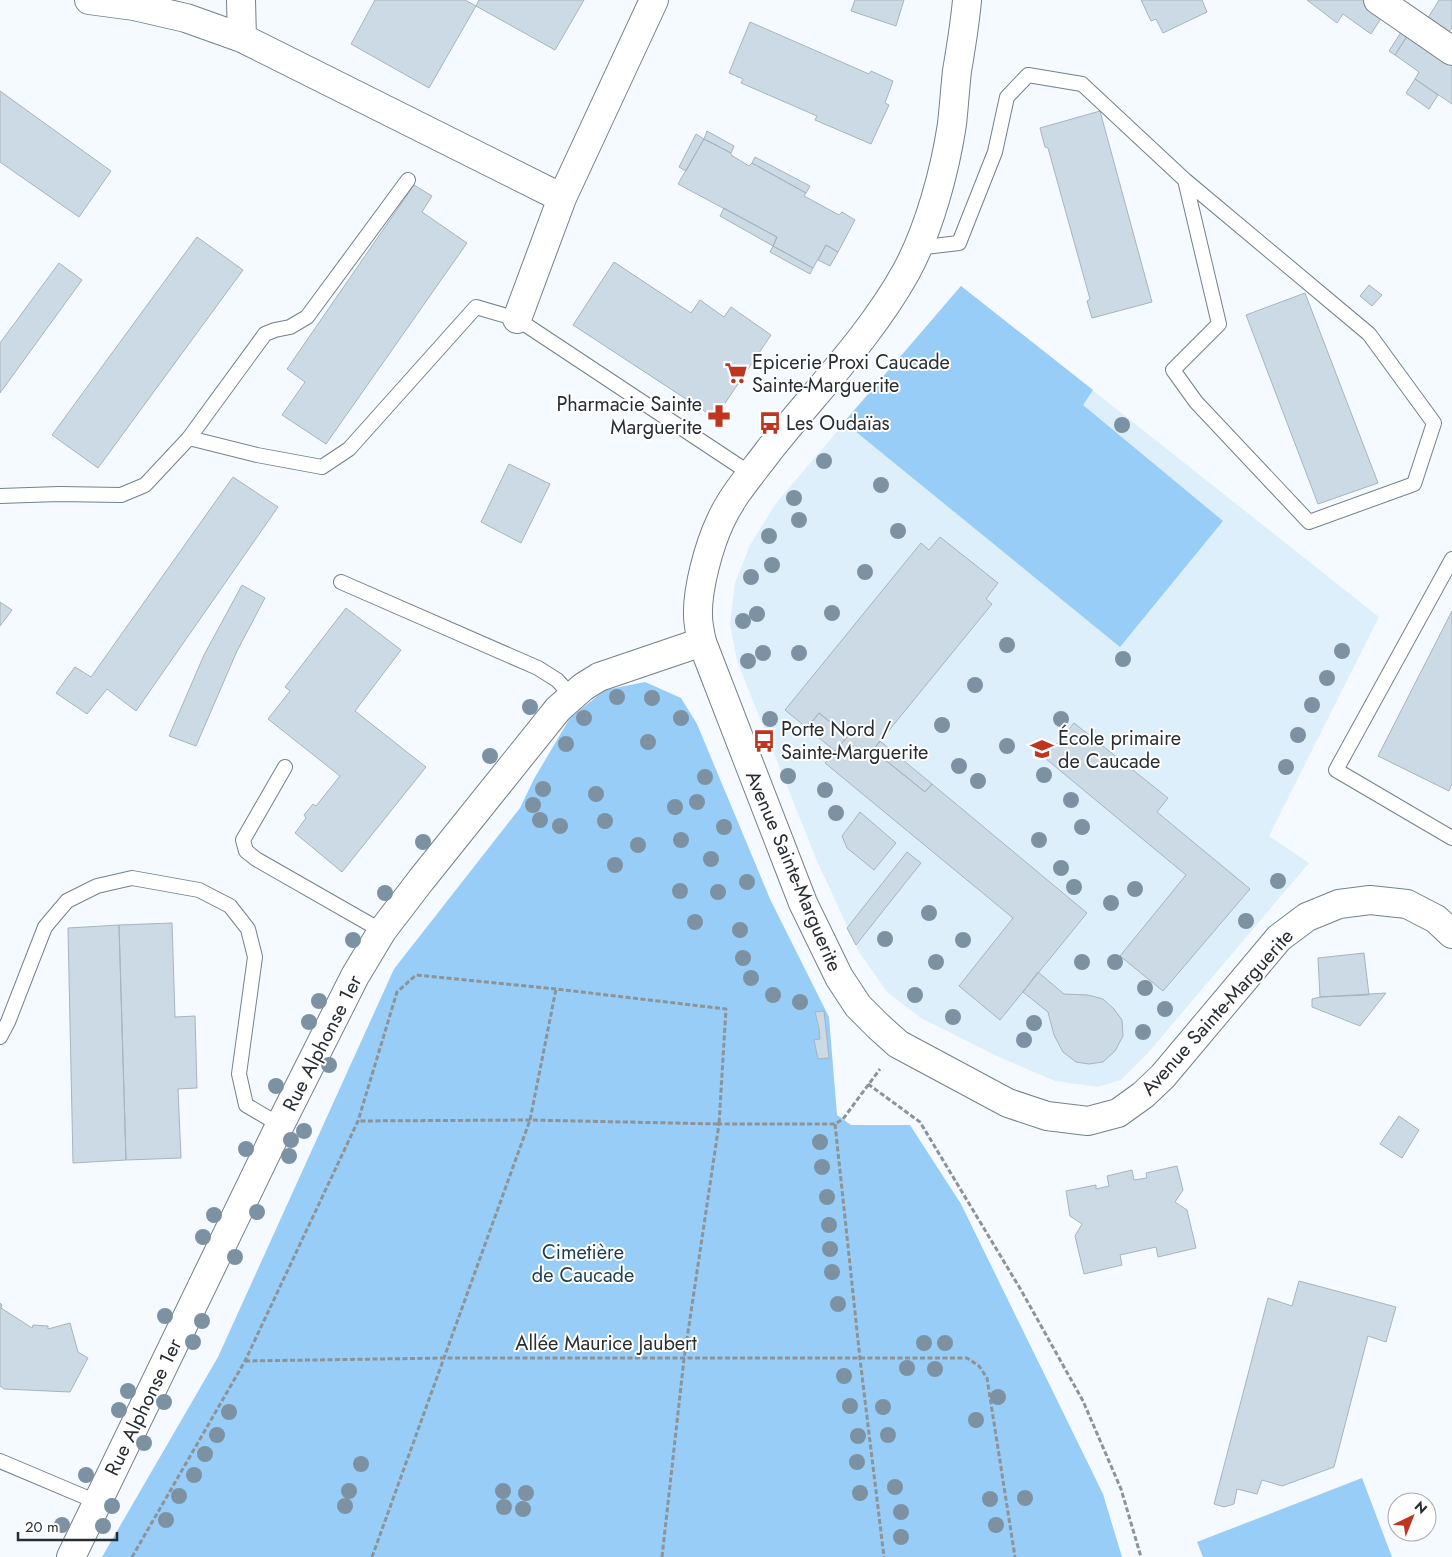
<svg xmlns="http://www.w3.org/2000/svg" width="1452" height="1557" font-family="Jost,sans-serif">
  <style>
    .built { fill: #deeffc }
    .green { fill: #97cdf6 }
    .building { fill: #ccdae5; stroke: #a7b4be }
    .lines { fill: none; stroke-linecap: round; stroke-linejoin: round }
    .lane-casing { stroke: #75818b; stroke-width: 16 }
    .street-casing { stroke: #75818b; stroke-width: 30 }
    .secondary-casing { stroke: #75818b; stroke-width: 30 }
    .path { stroke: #8d9397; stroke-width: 3; stroke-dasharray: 5 2.5; stroke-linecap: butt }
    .lane { stroke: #fff; stroke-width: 14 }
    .street { stroke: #fff; stroke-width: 28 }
    .secondary { stroke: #fff; stroke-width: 28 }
    .tree { fill: #7c92a2 }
    .labels { text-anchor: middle; stroke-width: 4; stroke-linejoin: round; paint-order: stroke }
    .poi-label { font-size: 20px; fill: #282d31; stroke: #fff; text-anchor: start }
    .street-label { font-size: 20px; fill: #282d31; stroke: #fff }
    .park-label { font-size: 20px; fill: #193c55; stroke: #fff }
  </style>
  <rect width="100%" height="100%" fill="#f4faff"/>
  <!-- built -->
  <path class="built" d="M961,286l418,331 -110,219 40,27 -161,190 -27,27 -23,7 -43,-6 -54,-23 -80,-40 -34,-26 -28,-40 -42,-91 -80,-200 -7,-37 5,-41 15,-38 27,-43z"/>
  <!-- green -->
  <path class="green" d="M961,286l132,104 -10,15 140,116 -103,126 -276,-225z
    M645,682l36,16 16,26 73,175 59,118 8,98 14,10h59l51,79 142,290 19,63h-1020l116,-200 176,-388 126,-161 14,-29 36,-61 35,-28z
    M1362,1478l30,79h-189l-6,-15z"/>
  <!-- building -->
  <path class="building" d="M375,0h90l11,6 -47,82 -78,-44z
    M479,0h105l-29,50 -79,-44z
    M855,0h49l-8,26 -45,-15z
    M1141,0h61l5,12 -44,21 -7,-14 -5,2z
    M1307,0h60l18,12 -14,22 -28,-20 -6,9z
    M1439,0h13v28l-4,5 -25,-7z
    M750,22l119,52 2,-3 22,10 -8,22 4,2 -18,39 -56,-24 2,-4 -76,-33 2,-4 -14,-6z
    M1405,26l6,4 -16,25 -6,-4z
    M1411,30l41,28v46l-37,-25 4,-7 -24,-17z
    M1415,79l23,16 -9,14 -23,-16z
    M0,91l111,80 -32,46 -79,-55z
    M1100,111l52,191 -60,16 -5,-17 3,-2 -42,-151 -3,-1 -5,-19z
    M707,131l27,15 -3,7 -27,-14z
    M696,134l8,5 -18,32 -7,-4z
    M704,139l27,14v2l18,11 3,-3 54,30 -2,3 35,19 3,-3 13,8 -17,32 -12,-7 -13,23 -40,-22 4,-9 -99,-53z
    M755,157l55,29 -4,7 -54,-30z
    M414,185l18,11 -10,16 45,31 -141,201 -44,-29 23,-33 -18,-13z
    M724,208l53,29 -4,9 -53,-30z
    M197,237l46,33 -145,198 -46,-33z
    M826,245l12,7 -8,14 -12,-6z
    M773,246l40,22 -3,6 -40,-22z
    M614,262l77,51 9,-13 24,17 7,-10 40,28 -56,83 -142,-93z
    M59,263l23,17 -82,113v-50z
    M1369,285l13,10 -10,11 -12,-10z
    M1305,293l73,190 -60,21 -72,-189z
    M509,464l41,20 -29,59 -40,-21z
    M233,477l45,30 -142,204 -29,-22 -20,25 -31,-21 19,-26 16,10z
    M940,537l58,46 -12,16 6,5 -119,146 52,42 7,-8 155,129 -87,107 -41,-34 54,-68 -188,-155 23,-27 -29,-23 -12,15 -22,-18 136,-167 8,7z
    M242,585l23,13 -28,53 -41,95 -27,-10 35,-81z
    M0,602l12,8 -12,16z
    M346,608l55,42 -46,61 71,56 -84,105 -47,-39 11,-15 -2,-3 9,-11 3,2 24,-30 -72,-57 22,-28 -5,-4z
    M1452,611v173l-3,7 -71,-35z
    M819,713l29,23 -13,15 -28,-23z
    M1074,723l94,75 -11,14 93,77 -87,102 -43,-35 66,-81 -141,-117z
    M880,741l52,43 -7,8 -52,-42z
    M860,812l36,31 -22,27 -27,-22 -5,-12z
    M907,852l14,11 -65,82 -9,-17z
    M172,923l3,94 20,-1 2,72 -19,1 3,69 -55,2 -7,-235z
    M119,925l7,235 -53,3 -5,-235z
    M1364,953l5,42 -49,2 -2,-39z
    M1038,972l26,22 24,1 15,4 11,10 8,11 1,16 -8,15 -12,11 -14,2 -13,-2 -13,-10 -9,-17 -6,-23 -25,-20z
    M1386,993l-26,33 -48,-19v-8l8,-2z
    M824,1011l5,47 -11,1 -4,-19 6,-1 -1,-11 -4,-16z
    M1399,1116l20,14 -17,28 -22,-14z
    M1177,1166l6,24 -8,12 12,8 9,38 -38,9 -2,-10 -36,8 2,10 -38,9 -9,-38 7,-12 -12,-8 -4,-25 30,-6v4l13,-3 -2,-10 25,-6 2,10 13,-2 -1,-5z
    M1299,1281l97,26 -10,35 -18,-6 -34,131 -52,19 -20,-6 -5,14 -20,-5 -3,15 -10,3 -10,-3 54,-206 24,8z
    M0,1303l2,2 -1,3 31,20 1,-3 15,1v3l22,-6 8,29 10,6 -18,34 -66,-3 -4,-3z"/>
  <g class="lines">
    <defs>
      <path id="lane" d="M916,248l43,-5 36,-91 12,-55 21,-22 54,9 103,96 184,154 65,89 -20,61 -105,38 -113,-120 -23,-32 46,-46 -34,-144
        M189,438l76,-104 10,-4 15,-3 17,-10 101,-137
        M0,496l59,-2 62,1 24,-10 44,-47 68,17 65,12 27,-18 127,-142 41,12 234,155
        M1452,559l-116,211 116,68
        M341,582l197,86 19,12 15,16
        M285,767l-42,73 3,11 10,8 126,72
        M0,1037l8,-15 37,-95 22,-26 30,-15 35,-8 67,12 31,16 18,23 7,28 -16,117 7,31 34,20
        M0,1461l97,41"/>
      <path id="street" d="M89,0l45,6 52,12 56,20 320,160 -45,121
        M241,0l1,38
        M1378,0l74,51
        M562,198l92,-198
        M71,1557l209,-432 75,-149 27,-45 39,-51 137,-171 25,-22 16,-10 103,-35"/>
      <path id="secondary" d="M967,0c-2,24 -6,47 -10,71 -2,18 -3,35 -5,53 -7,47 -23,106 -46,148 -36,65 -90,119 -136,177 -17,23 -37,45 -49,71 -12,25 -24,69 -23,96 0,8 2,17 4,26l101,261 36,74 19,29 20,20 20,18 110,59 39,13 41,5 30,-8 25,-18 20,-19 116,-138 28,-21 32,-13 31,-4 37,4 29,15 16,15"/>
    </defs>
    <!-- lane casing -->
    <use href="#lane" class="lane-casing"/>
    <!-- street casing -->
    <use href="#street" class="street-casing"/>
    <!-- secondary casing -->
    <use href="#secondary" class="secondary-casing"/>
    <!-- path -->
    <path class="path" d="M868,1084l52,38 101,168 62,111 38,88 20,68
      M835,1124l25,235 24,198
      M245,1361l200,-3h522l12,8 8,12 28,179
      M132,1557l113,-196 113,-240 39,-129 19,-17 140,14 170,20 -7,115 -189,-4 -172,1
      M372,1557l158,-437 26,-131
      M662,1557l22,-198 35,-235h116l8,-5 37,-50"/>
    <!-- lane -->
    <use href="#lane" class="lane"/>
    <!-- street -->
    <use href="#street" class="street"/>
    <!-- secondary -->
    <use href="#secondary" class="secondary"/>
  </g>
  <!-- trees -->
  <g class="tree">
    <circle cx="1122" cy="425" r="8"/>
    <circle cx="824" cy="461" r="8"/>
    <circle cx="881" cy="485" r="8"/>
    <circle cx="794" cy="498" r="8"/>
    <circle cx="799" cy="520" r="8"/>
    <circle cx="898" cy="531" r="8"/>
    <circle cx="769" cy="536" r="8"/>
    <circle cx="772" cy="565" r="8"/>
    <circle cx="865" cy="572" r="8"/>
    <circle cx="751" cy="577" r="8"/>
    <circle cx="832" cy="613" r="8"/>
    <circle cx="757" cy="614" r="8"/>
    <circle cx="743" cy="621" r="8"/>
    <circle cx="1007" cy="645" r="8"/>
    <circle cx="1342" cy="651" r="8"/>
    <circle cx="763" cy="653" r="8"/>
    <circle cx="799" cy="653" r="8"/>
    <circle cx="1123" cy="659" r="8"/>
    <circle cx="748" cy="661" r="8"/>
    <circle cx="1327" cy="678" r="8"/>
    <circle cx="975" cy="685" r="8"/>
    <circle cx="617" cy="697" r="8"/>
    <circle cx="652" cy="698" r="8"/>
    <circle cx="1312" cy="705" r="8"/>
    <circle cx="530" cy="707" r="8"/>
    <circle cx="584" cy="718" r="8"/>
    <circle cx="681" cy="718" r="8"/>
    <circle cx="770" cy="719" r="8"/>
    <circle cx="1061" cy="719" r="8"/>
    <circle cx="942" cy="725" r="8"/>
    <circle cx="1298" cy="735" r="8"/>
    <circle cx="648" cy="742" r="8"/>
    <circle cx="566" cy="744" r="8"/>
    <circle cx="1007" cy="746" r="8"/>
    <circle cx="490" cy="756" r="8"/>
    <circle cx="959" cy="766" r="8"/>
    <circle cx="1286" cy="767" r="8"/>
    <circle cx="1044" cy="775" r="8"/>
    <circle cx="788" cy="776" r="8"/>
    <circle cx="705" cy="777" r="8"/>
    <circle cx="978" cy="781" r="8"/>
    <circle cx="543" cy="789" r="8"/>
    <circle cx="825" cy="790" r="8"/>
    <circle cx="596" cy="794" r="8"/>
    <circle cx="1071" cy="800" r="8"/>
    <circle cx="697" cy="802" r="8"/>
    <circle cx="533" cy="805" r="8"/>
    <circle cx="675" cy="807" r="8"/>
    <circle cx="836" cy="813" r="8"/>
    <circle cx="540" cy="820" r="8"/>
    <circle cx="605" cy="821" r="8"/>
    <circle cx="560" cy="826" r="8"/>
    <circle cx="724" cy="827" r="8"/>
    <circle cx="1082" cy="827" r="8"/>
    <circle cx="681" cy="840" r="8"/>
    <circle cx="1039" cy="840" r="8"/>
    <circle cx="423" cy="842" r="8"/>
    <circle cx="638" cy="845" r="8"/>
    <circle cx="711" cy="859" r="8"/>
    <circle cx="615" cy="865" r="8"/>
    <circle cx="1061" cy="868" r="8"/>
    <circle cx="1278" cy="881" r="8"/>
    <circle cx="747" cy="882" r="8"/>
    <circle cx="1074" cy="887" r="8"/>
    <circle cx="1135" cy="889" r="8"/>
    <circle cx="680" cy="891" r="8"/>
    <circle cx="718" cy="892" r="8"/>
    <circle cx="385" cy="893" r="8"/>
    <circle cx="1111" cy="903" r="8"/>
    <circle cx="929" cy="913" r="8"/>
    <circle cx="1246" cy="921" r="8"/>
    <circle cx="695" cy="922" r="8"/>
    <circle cx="740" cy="930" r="8"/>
    <circle cx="885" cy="939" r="8"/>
    <circle cx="353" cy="940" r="8"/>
    <circle cx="963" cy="940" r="8"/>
    <circle cx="743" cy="958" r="8"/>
    <circle cx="936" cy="962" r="8"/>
    <circle cx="1082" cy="962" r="8"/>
    <circle cx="1115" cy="962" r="8"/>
    <circle cx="751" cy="978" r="8"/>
    <circle cx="1145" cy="988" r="8"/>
    <circle cx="773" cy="995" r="8"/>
    <circle cx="915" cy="995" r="8"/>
    <circle cx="319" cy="1001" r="8"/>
    <circle cx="800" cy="1002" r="8"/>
    <circle cx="1165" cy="1009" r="8"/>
    <circle cx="953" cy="1017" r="8"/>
    <circle cx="309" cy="1022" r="8"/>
    <circle cx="1034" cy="1023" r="8"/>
    <circle cx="1143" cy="1032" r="8"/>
    <circle cx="1024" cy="1040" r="8"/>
    <circle cx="329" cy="1065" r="8"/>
    <circle cx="276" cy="1086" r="8"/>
    <circle cx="304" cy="1131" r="8"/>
    <circle cx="291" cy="1140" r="8"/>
    <circle cx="820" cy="1142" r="8"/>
    <circle cx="246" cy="1149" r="8"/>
    <circle cx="289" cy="1156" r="8"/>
    <circle cx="822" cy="1167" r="8"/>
    <circle cx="827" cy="1197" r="8"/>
    <circle cx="257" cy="1212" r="8"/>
    <circle cx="214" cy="1215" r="8"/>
    <circle cx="829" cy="1225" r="8"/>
    <circle cx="203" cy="1237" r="8"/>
    <circle cx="830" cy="1249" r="8"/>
    <circle cx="235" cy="1257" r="8"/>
    <circle cx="832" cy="1272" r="8"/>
    <circle cx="838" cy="1304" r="8"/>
    <circle cx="165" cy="1316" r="8"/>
    <circle cx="202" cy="1321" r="8"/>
    <circle cx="193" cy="1342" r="8"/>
    <circle cx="924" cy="1343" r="8"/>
    <circle cx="945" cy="1343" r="8"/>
    <circle cx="907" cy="1368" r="8"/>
    <circle cx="935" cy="1369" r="8"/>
    <circle cx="844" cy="1376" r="8"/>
    <circle cx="128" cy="1391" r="8"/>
    <circle cx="998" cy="1397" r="8"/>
    <circle cx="164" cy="1402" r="8"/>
    <circle cx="850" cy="1406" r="8"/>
    <circle cx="883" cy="1407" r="8"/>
    <circle cx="119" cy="1410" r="8"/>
    <circle cx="229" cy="1412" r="8"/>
    <circle cx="976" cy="1420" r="8"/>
    <circle cx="217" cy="1435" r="8"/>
    <circle cx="888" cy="1435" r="8"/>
    <circle cx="858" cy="1436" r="8"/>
    <circle cx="144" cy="1443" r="8"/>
    <circle cx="205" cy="1454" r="8"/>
    <circle cx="857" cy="1462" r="8"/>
    <circle cx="361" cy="1464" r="8"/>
    <circle cx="86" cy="1475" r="8"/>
    <circle cx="194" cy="1475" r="8"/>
    <circle cx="895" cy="1487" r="8"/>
    <circle cx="349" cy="1491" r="8"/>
    <circle cx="503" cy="1491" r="8"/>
    <circle cx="526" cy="1493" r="8"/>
    <circle cx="860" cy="1493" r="8"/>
    <circle cx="179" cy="1496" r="8"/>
    <circle cx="1025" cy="1498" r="8"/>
    <circle cx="990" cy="1499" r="8"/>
    <circle cx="112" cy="1506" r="8"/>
    <circle cx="345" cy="1506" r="8"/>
    <circle cx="504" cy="1507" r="8"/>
    <circle cx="523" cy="1509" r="8"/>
    <circle cx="901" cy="1512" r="8"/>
    <circle cx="166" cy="1520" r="8"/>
    <circle cx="62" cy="1525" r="8"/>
    <circle cx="996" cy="1525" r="8"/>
    <circle cx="103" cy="1526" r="8"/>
    <circle cx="901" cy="1537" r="8"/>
  </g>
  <!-- icons -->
  <defs>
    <symbol id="supermarket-bare" viewBox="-9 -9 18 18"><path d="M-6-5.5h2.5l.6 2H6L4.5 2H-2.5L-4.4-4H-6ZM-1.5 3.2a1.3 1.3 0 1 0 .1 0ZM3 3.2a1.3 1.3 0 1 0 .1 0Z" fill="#c0351f" stroke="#fff" stroke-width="2.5" paint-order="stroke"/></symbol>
    <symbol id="pharmacy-bare" viewBox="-9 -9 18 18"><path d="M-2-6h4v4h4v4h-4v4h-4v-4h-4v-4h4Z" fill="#c0351f" stroke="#fff" stroke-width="2.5" paint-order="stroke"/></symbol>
    <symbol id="bus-bare" viewBox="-9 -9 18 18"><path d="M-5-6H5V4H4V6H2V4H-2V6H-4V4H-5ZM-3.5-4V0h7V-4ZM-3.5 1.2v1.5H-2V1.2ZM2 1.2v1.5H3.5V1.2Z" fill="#c0351f" stroke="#fff" stroke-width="2.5" paint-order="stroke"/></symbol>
    <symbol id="school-bare" viewBox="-9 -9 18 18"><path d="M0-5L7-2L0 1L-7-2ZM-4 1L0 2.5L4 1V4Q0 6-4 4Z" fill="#c0351f" stroke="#fff" stroke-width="2.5" paint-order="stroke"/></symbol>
  </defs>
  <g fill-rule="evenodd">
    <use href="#supermarket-bare" x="720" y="357" width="32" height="32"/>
    <use href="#pharmacy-bare" x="703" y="400" width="32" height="32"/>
    <use href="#bus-bare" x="754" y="407" width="32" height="32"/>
    <use href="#bus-bare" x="748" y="725" width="32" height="32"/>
    <use href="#school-bare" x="1026" y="733" width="32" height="32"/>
  </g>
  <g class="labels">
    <!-- poi labels -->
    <g class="poi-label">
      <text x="752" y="369">Epicerie Proxi Caucade<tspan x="752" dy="23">Sainte-Marguerite</tspan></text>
      <text x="702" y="411" text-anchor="end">Pharmacie Sainte<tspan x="702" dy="23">Marguerite</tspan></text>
      <text x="786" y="430">Les Oudaïas</text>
      <text x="781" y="736">Porte Nord /<tspan x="781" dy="23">Sainte-Marguerite</tspan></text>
      <text x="1058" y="745">École primaire<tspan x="1058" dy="23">de Caucade</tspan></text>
    </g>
    <!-- street labels -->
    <g class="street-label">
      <text transform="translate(794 871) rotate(67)" y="7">Avenue Sainte-Marguerite</text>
      <text transform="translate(1217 1012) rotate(-48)" y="7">Avenue Sainte-Marguerite</text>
      <text transform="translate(322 1043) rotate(-63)" y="7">Rue Alphonse 1er</text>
      <text x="606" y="1350">Allée Maurice Jaubert</text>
      <text transform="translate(143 1407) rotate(-64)" y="7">Rue Alphonse 1er</text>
    </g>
    <!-- park labels -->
    <g class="park-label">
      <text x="583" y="1259">Cimetière<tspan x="583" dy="23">de Caucade</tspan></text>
    </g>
  </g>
  <!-- north arrow -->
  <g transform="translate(1412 1517) rotate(43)"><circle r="24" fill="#ffffff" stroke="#a9abad"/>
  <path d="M0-4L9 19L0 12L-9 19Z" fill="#c0351f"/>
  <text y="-8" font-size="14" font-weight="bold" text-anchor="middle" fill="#282d31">N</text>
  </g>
  <!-- scale -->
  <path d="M18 1532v8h99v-8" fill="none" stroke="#282d31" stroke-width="2.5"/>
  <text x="25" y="1532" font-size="15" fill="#282d31" stroke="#ffffff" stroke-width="4" paint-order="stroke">20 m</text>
</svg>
